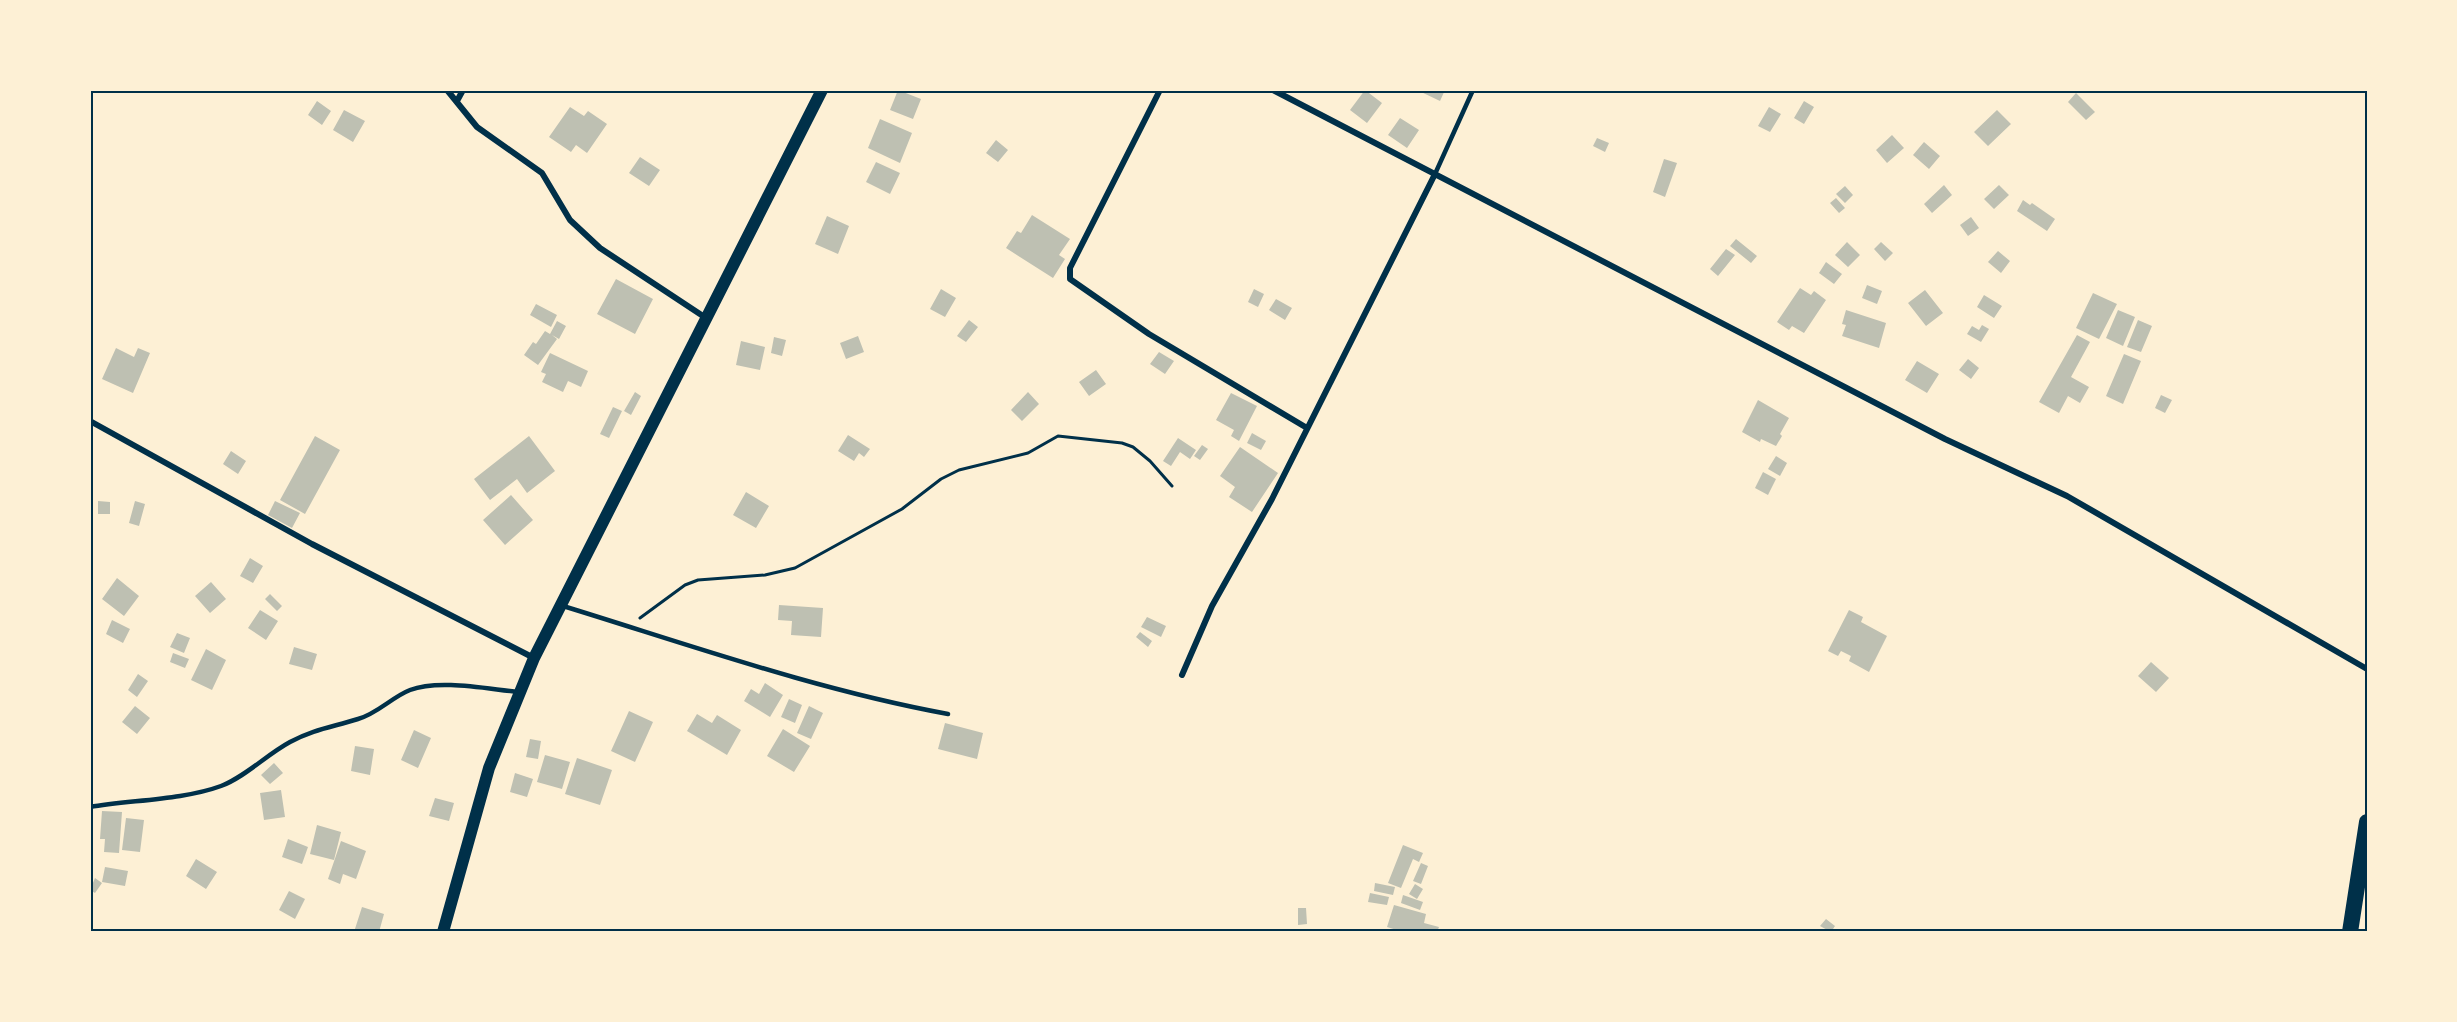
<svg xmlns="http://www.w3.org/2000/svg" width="2457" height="1022" font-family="'Fira Sans Condensed',sans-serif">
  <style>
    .building { fill: #bec0b2 }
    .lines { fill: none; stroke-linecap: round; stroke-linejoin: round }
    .path { stroke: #003049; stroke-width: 3 }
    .service { stroke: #003049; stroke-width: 4.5 }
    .minor { stroke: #003049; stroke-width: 6 }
    .secondary { stroke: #003049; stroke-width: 12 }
    .trunk { stroke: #003049; stroke-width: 16 }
    .neatline { fill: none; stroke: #003049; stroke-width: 2 }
  </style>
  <rect width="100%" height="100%" fill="#fdf0d5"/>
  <!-- building -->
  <path class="building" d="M898,90l23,9 -8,20 -23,-9z
    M1365,90l17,13 -15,20 -17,-13z
    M1417,90h28l-5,11z
    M2076,93l19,19 -9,8 -18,-18z
    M317,101l14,10 -9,14 -14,-10z
    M1804,101l10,6 -10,17 -10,-6z
    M570,107l14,9 4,-5 19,13 -20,29 -11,-8 -5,7 -22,-15z
    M1769,107l12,7 -11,18 -12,-6z
    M344,110l21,11 -12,21 -20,-12z
    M1997,110l14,14 -23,22 -14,-14z
    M1400,118l19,12 -12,18 -19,-13z
    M880,119l32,14 -12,30 -32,-15z
    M1892,135l12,13 -17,15 -11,-13z
    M1597,138l12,5 -4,9 -12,-6z
    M996,140l12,10 -10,12 -12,-9z
    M1924,142l16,14 -11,13 -16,-14z
    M640,157l20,13 -11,16 -20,-13z
    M1664,159l13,4 -12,34 -12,-5z
    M876,162l24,11 -10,21 -24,-12z
    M1944,185l8,10 -20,18 -8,-9z
    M1999,185l10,10 -15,14 -10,-10z
    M1845,186l8,9 -8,8 -9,-9z
    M1836,198l9,10 -6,5 -9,-10z
    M2023,200l7,5 2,-2 23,16 -8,12 -30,-20z
    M1032,215l38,24 -11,16 6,4 -12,19 -47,-30 11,-17 4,2z
    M827,216l22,10 -11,28 -23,-10z
    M1971,217l8,11 -11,8 -8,-11z
    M1736,239l21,17 -6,7 -21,-17z
    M1847,242l13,13 -12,12 -13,-12z
    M1881,242l12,11 -8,8 -11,-12z
    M1726,249l9,6 -17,21 -8,-7z
    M1998,251l12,10 -9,12 -13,-11z
    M1826,262l16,12 -8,10 -15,-11z
    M616,279l37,20 -18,35 -38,-20z
    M1867,285l15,6 -5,13 -15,-6z
    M1800,288l11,7 3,-4 12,9 -22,33 -12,-7 -3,4 -12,-8z
    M941,289l15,9 -11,19 -15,-8z
    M1254,289l10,5 -6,13 -10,-5z
    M1925,290l18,23 -17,13 -18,-23z
    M2093,293l24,11 -18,35 -23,-11z
    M1984,295l18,11 -8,12 -17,-11z
    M1276,299l16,9 -7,12 -16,-10z
    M536,304l21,11 -6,12 -21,-12z
    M1846,310l40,13 -7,25 -37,-12 4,-11 -4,-1z
    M2118,310l17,7 -12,29 -17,-8z
    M969,320l9,7 -12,15 -9,-6z
    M2138,320l14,6 -11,26 -14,-5z
    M557,321l9,5 -7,13 -7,-4 5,4 -19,26 -14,-10 9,-13 3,2 9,-13 5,3z
    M1982,325l7,4 -8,13 -14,-8 5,-8 7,4z
    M2077,335l13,7 -19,35 18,10 -9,16 -12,-7 -9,17 -20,-11z
    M858,336l6,16 -18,7 -6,-16z
    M774,337l12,3 -4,16 -11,-3z
    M741,341l24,6 -5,23 -24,-5z
    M116,348l18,9 4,-9 12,5 -17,40 -31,-14z
    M1159,352l15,9 -9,13 -15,-10z
    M550,353l38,18 -7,16 -13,-6 -5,11 -21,-10 4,-8 -5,-2z
    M2124,354l17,7 -18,43 -17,-8z
    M1968,359l11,9 -8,11 -12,-9z
    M1917,361l22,13 -12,19 -22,-13z
    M1096,370l10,14 -17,12 -10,-14z
    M635,392l6,4 -10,19 -7,-4z
    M1028,392l11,12 -17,17 -11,-11z
    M1231,393l26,13 -18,35 -8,-5 3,-6 -18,-10z
    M2161,395l11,5 -7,13 -10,-5z
    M1758,400l31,18 -9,16 2,2 -6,10 -15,-7 -1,3 -18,-10z
    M613,407l9,4 -13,27 -9,-4z
    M1252,433l14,8 -5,9 -14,-7z
    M848,435l22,14 -6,8 -5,-4 -5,8 -16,-10z
    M315,436l25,14 -35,64 -25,-14z
    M529,436l26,35 -28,22 -10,-14 -27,21 -16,-21z
    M1178,438l18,12 -6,9 -10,-7 -9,14 -8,-5z
    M1202,445l6,4 -8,11 -6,-4z
    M1240,447l38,26 -26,39 -23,-15 6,-10 -15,-11z
    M231,451l15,10 -8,13 -15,-10z
    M1776,456l11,7 -7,13 -12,-7z
    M1763,472l13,7 -8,16 -13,-7z
    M746,492l23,14 -13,22 -23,-13z
    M511,495l22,25 -28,25 -22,-25z
    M98,501l12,1v12h-12z
    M135,501l10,3 -6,22 -10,-3z
    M275,501l25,12 -8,15 -24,-13z
    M250,558l13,8 -10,17 -13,-7z
    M117,578l22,18 -15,20 -22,-17z
    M211,582l15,17 -16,14 -15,-17z
    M270,594l12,12 -5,5 -12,-12z
    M779,605l44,3 -2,29 -30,-2 1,-14 -14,-1z
    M260,610l18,11 -12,19 -18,-12z
    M1849,610l14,7 -2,5 26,14 -18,36 -20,-11 2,-5 -10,-5 -3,5 -10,-5z
    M1147,617l19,9 -5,11 -20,-10z
    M112,620l18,9 -7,14 -17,-9z
    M1140,632l12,9 -4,6 -12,-10z
    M177,633l13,5 -6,15 -14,-6z
    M294,647l23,7 -5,16 -23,-6z
    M206,649l20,11 -14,30 -21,-10z
    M173,653l16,6 -4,9 -15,-6z
    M2151,662l18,16 -13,14 -18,-16z
    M138,674l10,7 -11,16 -9,-7z
    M765,683l18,12 -13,22 -26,-16 7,-12 8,5z
    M789,699l13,6 -7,18 -14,-6z
    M135,706l15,12 -13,16 -15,-12z
    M809,706l14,7 -12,26 -14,-6z
    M629,711l24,11 -18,40 -24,-11z
    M697,714l15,9 5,-8 24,15 -14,25 -40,-24z
    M945,723l38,10 -6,26 -39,-10z
    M783,729l27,17 -16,26 -27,-16z
    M414,730l17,8 -13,30 -17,-8z
    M530,739l11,2 -3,18 -12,-2z
    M355,746l19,3 -4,26 -19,-4z
    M545,755l25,7 -8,27 -25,-7z
    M577,758l35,12 -12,35 -35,-11z
    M274,763l9,10 -13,11 -9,-9z
    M515,773l18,6 -6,18 -17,-5z
    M281,790l4,27 -21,3 -4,-27z
    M435,798l19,5 -5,18 -20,-5z
    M102,811l20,1 -3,41 -15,-1 1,-13h-5z
    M126,818l18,2 -4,32 -18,-2z
    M317,825l24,7 -7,28 -24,-6z
    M288,839l20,8 -6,17 -20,-7z
    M341,841l25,10 -10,28 -13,-5 -3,10 -12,-5z
    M1403,845l20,8 -4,9 -6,-3 -12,29 -13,-5z
    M196,859l21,13 -11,17 -20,-13z
    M1421,863l7,3 -7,18 -8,-3z
    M105,867l23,4 -3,15 -23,-4z
    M95,878l7,5 -7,10 -5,-3z
    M1375,883l20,4 -2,8 -19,-4z
    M1415,884l8,5 -6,10 -8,-5z
    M289,891l16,8 -10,20 -16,-9z
    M1370,893l19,4 -2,8 -19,-3z
    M1403,895l20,7 -3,8 -19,-7z
    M1394,905l32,9 -2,9 15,4 -2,5h-34l-16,-5z
    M362,907l22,7 -5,18h-25z
    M1298,908h8l1,16 -9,1z
    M1826,919l9,7 -4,6 -11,-6z"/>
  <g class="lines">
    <!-- path -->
    <path class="path" d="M640,618l45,-33 13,-5 67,-5 30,-7 107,-59 39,-30 18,-9 69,-17 30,-17 64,7 11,4 17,14 22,25"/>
    <!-- service -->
    <path class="service" d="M1435,174l38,-84
      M563,606c127,39 254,84 385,108
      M90,807c40,-7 93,-7 131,-21 24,-9 45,-31 69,-44 24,-13 43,-15 68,-23 19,-5 34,-22 52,-29 29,-11 77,-1 109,2"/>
    <!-- minor -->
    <path class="minor" d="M447,90l30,37 65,46 28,47 30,28 106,70
      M1160,90l-90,178v11l79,55 158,94
      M1273,90l672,349 122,57 300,173
      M457,101l6,-11
      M90,421l222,123 222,114
      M1182,675l30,-69 60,-107 163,-325"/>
    <!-- secondary -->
    <path class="secondary" d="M443,932l46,-164 45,-110 288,-568"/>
    <!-- trunk -->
    <path class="trunk" d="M2350,932l17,-110"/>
  </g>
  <!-- border -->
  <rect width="2457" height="1022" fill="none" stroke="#fdf0d5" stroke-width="183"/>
  <rect x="92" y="92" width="2274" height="838" class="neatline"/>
</svg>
